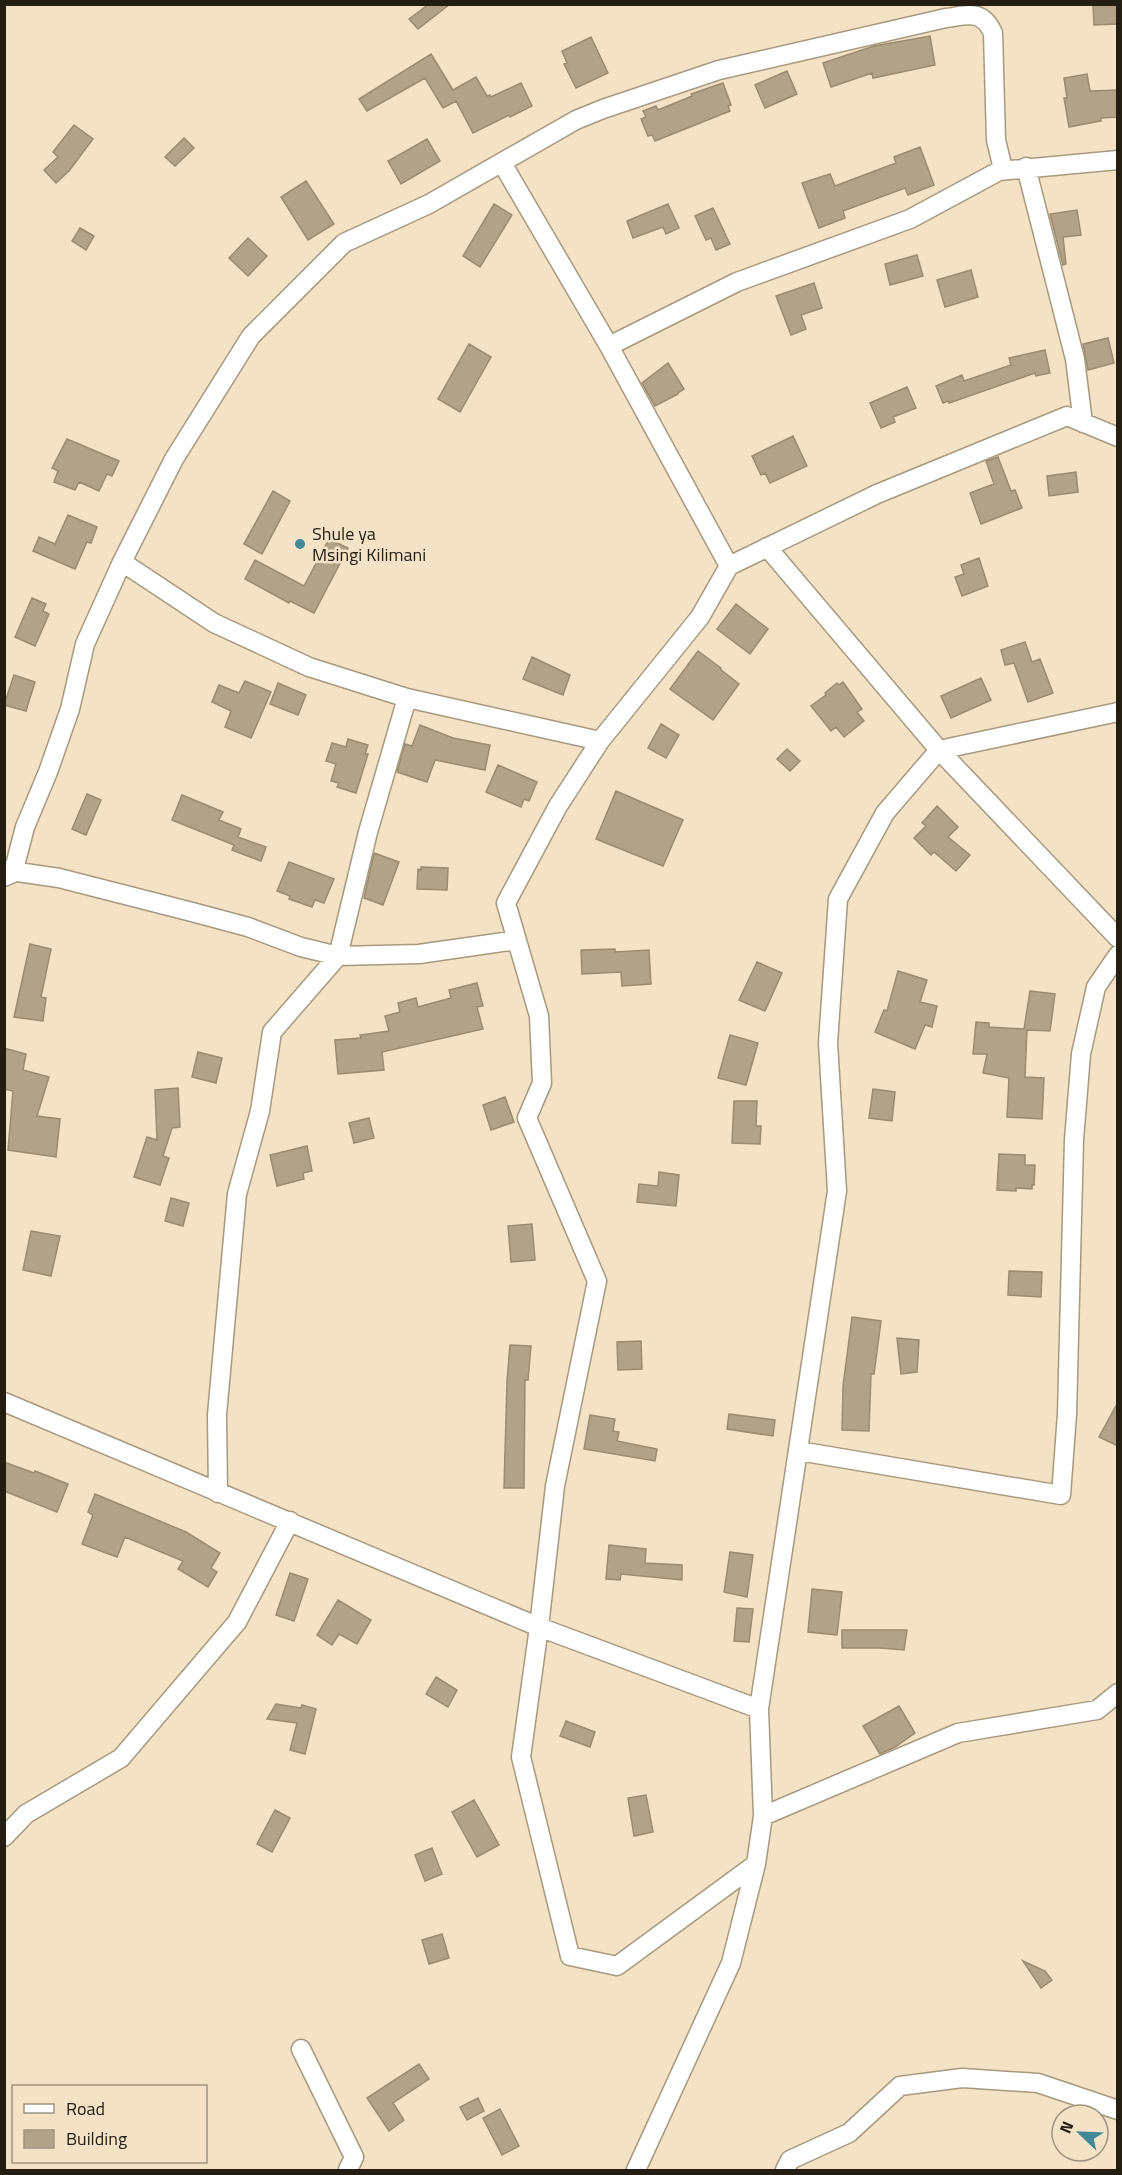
<svg xmlns="http://www.w3.org/2000/svg" width="1122" height="2175" font-family="'Titillium Web',sans-serif">
  <style>
    .building { fill: #b2a287; stroke: #9a8b71; stroke-width: 1.5 }
    .lines { fill: none; stroke-linecap: round; stroke-linejoin: round }
    .street-casing { stroke: #a8987e; stroke-width: 21 }
    .street { stroke: #fff; stroke-width: 18 }
    .poi-dot { fill: #448797; stroke: #f3e2c6; stroke-width: 2 }
    .labels { text-anchor: middle; stroke-width: 5; stroke-linejoin: round; paint-order: stroke }
    .poi-label { font-size: 18px; fill: #231d12; stroke: #f3e2c6; text-anchor: start }
  </style>
  <rect width="100%" height="100%" fill="#f3e2c6"/>
  <!-- building -->
  <path class="building" d="M429,4h21l-32,25 -9,-10z
    M1118,4v20l-24,1 -1,-20z
    M930,36l5,29 -62,13 -1,-5 -41,14 -8,-24 51,-17z
    M591,37l17,36 -32,15 -12,-24 3,-1 -5,-12z
    M431,54l22,36 23,-13 11,19 3,-1 1,2 30,-14 11,23 -22,11 -1,-2 -36,18 -17,-32 -13,7 -18,-30 -58,33 -8,-12z
    M787,71l10,23 -32,14 -10,-23z
    M1087,74l3,17 28,-1v27l-17,1v3l-32,6 -5,-29h3l-3,-20z
    M723,83l8,22 -3,1 2,5 -75,30 -3,-6 -4,1 -7,-17 5,-2 -3,-6 13,-5 2,4 34,-14 -1,-2z
    M74,125l19,14 -24,32 -13,12 -12,-13 14,-13 -5,-5z
    M184,138l10,10 -19,18 -10,-9z
    M427,139l13,22 -39,23 -13,-23z
    M920,147l14,38 -26,10 -3,-7 -62,23 2,7 -26,10 -17,-45 28,-9 5,12 61,-23 -2,-6z
    M306,181l28,43 -26,16 -27,-43z
    M494,204l18,11 -32,52 -17,-11z
    M668,204l11,24 -13,6 -3,-7 -30,11 -6,-17z
    M713,208l17,36 -14,6 -5,-12 -5,2 -11,-24z
    M1077,210l4,25 -18,2 3,27 -3,1 -13,-51z
    M80,228l14,8 -8,14 -14,-9z
    M248,238l19,18 -19,20 -19,-18z
    M917,255l6,21 -33,9 -5,-21z
    M971,270l7,27 -33,10 -8,-27z
    M814,283l8,25 -21,7 5,14 -15,6 -15,-39z
    M1108,338l6,25 -26,7 -5,-26z
    M469,344l22,13 -31,55 -22,-13z
    M1045,350l5,23 -14,3 -1,-3 -86,30 -1,-2 -5,2 -7,-17 26,-11 2,6 47,-16 -2,-7z
    M668,363l16,26 -6,4v1l-23,12 -13,-23z
    M907,387l9,21 -23,9 2,5 -14,6 -11,-25z
    M793,436l14,30 -37,17 -5,-10 -4,2 -9,-19z
    M67,439l52,22 -7,15 -5,-2 -8,17 -20,-9 -4,8 -21,-8 4,-11 -6,-3z
    M998,457l13,34 4,-1 7,18 -41,16 -11,-31 24,-9 -8,-23z
    M1076,472l2,20 -29,4 -2,-20z
    M273,491l17,10 -28,53 -18,-10z
    M68,515l29,12 -6,16 -4,-1 -12,27 -42,-18 6,-14 16,7z
    M329,539l19,9 -34,65 -24,-12 -1,2 -44,-24 10,-19 49,26z
    M979,558l9,28 -26,10 -7,-19 9,-3 -3,-9z
    M32,598l14,6 -3,7 6,3 -14,32 -20,-9z
    M736,604l32,25 -18,25 -33,-25z
    M1025,642l7,20 8,-3 13,34 -25,9 -14,-39 -9,2 -4,-15z
    M698,651l23,17 -1,1 19,15 -26,36 -43,-31z
    M532,657l38,18 -7,20 -40,-16z
    M14,675l21,7 -9,29 -22,-6z
    M981,678l10,22 -40,18 -10,-22z
    M245,681l26,11 -20,46 -26,-11 6,-16 -19,-9 7,-17 20,8z
    M843,682l19,27 -5,3 7,9 -20,16 -8,-10 -5,4 -20,-25 15,-11 -1,-2 12,-10 2,2z
    M278,683l28,12 -8,20 -28,-11z
    M661,724l18,11 -13,23 -18,-10z
    M420,725l33,13 37,7 -5,25 -50,-10 -8,22 -30,-10 8,-28 7,2z
    M348,739l20,6 -3,9h3l-12,39 -19,-6 2,-4 -8,-2 5,-17 -10,-3 6,-18 14,4z
    M787,749l13,12 -10,10 -13,-12z
    M498,765l39,17 -8,19 -5,-2 -3,8 -35,-15z
    M616,791l67,29 -20,46 -67,-27z
    M87,794l14,6 -15,35 -14,-6z
    M182,795l41,17 -4,8 22,9 -3,8 28,10 -5,14 -29,-11 2,-5 -62,-25z
    M937,806l21,21 -10,10 22,18 -14,16 -22,-19 -3,3 -17,-17 12,-12 -4,-3z
    M374,853l25,9 -16,43 -19,-7z
    M289,862l45,17 -10,24 -9,-3 -3,7 -23,-8 1,-3 -13,-5z
    M421,867l27,1 -1,22 -30,-1 1,-20 3,1z
    M30,944l21,5 -10,48 5,1 -3,23 -29,-4z
    M615,949v3l34,-2 2,34 -29,2 -1,-14 -39,2 -1,-24z
    M757,962l25,11 -17,38 -26,-11z
    M898,971l29,9 -7,22 17,4 -5,21 -7,-2 -10,24 -40,-17 9,-22 3,1z
    M477,983l6,23 -6,1 6,22 -101,23 2,18 -46,4 -3,-34 26,-2 -1,-3 29,-4 -4,-15 15,-4 -2,-9 18,-5 2,9 33,-9 -2,-8z
    M1030,991l25,3 -5,37 -23,-1 -2,47 19,1 -2,41 -35,-2 2,-39 -26,-5 4,-19h-14l3,-32 13,1v4l35,2z
    M730,1035l28,8 -12,42 -28,-7z
    M4,1048l22,6 -3,16 26,7 -12,39 23,3 -4,38 -48,-7 5,-59 -9,-2z
    M198,1052l24,6 -6,25 -24,-6z
    M178,1088l2,39 -8,1 -9,28 6,2 -9,27 -26,-8 13,-40 10,3 -2,-50z
    M873,1089l22,3 -3,29 -23,-3z
    M505,1097l9,25 -23,8 -8,-25z
    M734,1101h23l-1,25h5l-1,18 -28,-1z
    M369,1118l5,20 -20,5 -5,-20z
    M307,1146l5,25 -9,2 1,6 -27,7 -7,-31z
    M999,1154l26,1v10h10l-1,20h-2v4l-16,-1v3l-19,-1z
    M659,1172l20,3 -3,31 -39,-4 2,-18 19,2z
    M171,1198l18,5 -6,23 -18,-5z
    M532,1224l3,36 -24,2 -3,-36z
    M31,1231l29,5 -9,40 -28,-6z
    M1009,1271l33,1 -1,25 -33,-2z
    M852,1317l29,4 -7,53h-3l-2,57 -27,-1 1,-44z
    M897,1338l22,2 -2,32 -16,2z
    M641,1341l1,28 -24,1 -1,-28z
    M510,1345l21,1 -3,34h-3l-1,108h-20l3,-107z
    M1118,1402v44l-19,-9z
    M729,1414l46,6 -2,16 -46,-7z
    M590,1415l25,4 -2,12 6,1 -2,9 40,8 -2,12 -71,-12z
    M4,1462l30,11 1,-2 33,13 -11,28 -53,-21z
    M95,1494l91,38 34,21 -9,15 6,4 -9,15 -30,-18 5,-8 -58,-24 -8,20 -35,-13 11,-29 -5,-3z
    M609,1545l37,4 -1,14 37,2v15l-61,-6 -1,6 -14,-1z
    M730,1552l23,3 -6,42 -23,-5z
    M290,1573l18,6 -14,42 -18,-6z
    M812,1589l30,3 -5,43 -29,-3z
    M338,1600l33,20 -14,24 -18,-10 -7,11 -15,-10z
    M737,1608l16,1 -4,33 -15,-1z
    M842,1630h65l-3,20 -24,-2h-38z
    M436,1677l21,13 -9,17 -22,-13z
    M276,1704l25,4 1,-3 14,4 -11,45 -15,-4 7,-27 -30,-4z
    M899,1706l16,27 -20,14 -15,7 -17,-28z
    M566,1721l29,11 -5,15 -30,-11z
    M646,1795l7,37 -19,4 -6,-38z
    M474,1800l25,45 -22,12 -25,-45z
    M275,1810l15,8 -18,34 -15,-8z
    M432,1848l10,26 -17,7 -10,-26z
    M442,1934l7,24 -20,6 -7,-24z
    M1023,1961l22,10 7,9 -11,8z
    M419,2064l10,15 -36,24 11,17 -15,11 -22,-33z
    M478,2098l6,13 -17,9 -7,-13z
    M500,2109l19,37 -17,9 -19,-37z"/>
  <g class="lines">
    <defs>
      <path id="street" d="M502,163l107,183 120,220
        M1026,167l49,192 8,64
        M609,346l128,-64 173,-63 89,-48 119,-11
        M767,547l172,203 179,188
        M122,562l92,61 95,44 98,31 193,43
        M4,870l55,8 133,34 56,15 53,20 37,9 81,-2 98,-14
        M4,877l9,-4 12,-46 23,-55 22,-63 15,-65 37,-82 52,-103 77,-123 93,-93 85,-39 147,-84 27,-11 116,-39 227,-52c22,-3 36,-9 47,15l3,107 7,29
        M4,1402l535,225 220,82
        M799,1451l262,44 6,-81 7,-274 7,-86 15,-67 22,-32
        M218,1493l-1,-78 20,-221 23,-83 12,-79 66,-76 30,-124 39,-134
        M763,1816l195,-83 139,-23 21,-17
        M4,1837l22,-23 95,-56 116,-136 53,-101
        M756,1864l-139,102 -47,-10 -49,-199 18,-130 16,-141 42,-205 -70,-163 15,-35 -3,-67 -33,-113 52,-97 42,-65 100,-124 29,-51 148,-72 190,-78 51,21
        M301,2049l53,108 -6,13
        M636,2170l95,-207 25,-99 7,-48 -4,-107 78,-518 -9,-148 10,-144 47,-86 54,-63 179,-38
        M785,2170l5,-10 59,-27 51,-47 62,-8 76,5 80,27"/>
    </defs>
    <!-- street casing -->
    <use href="#street" class="street-casing"/>
    <!-- street -->
    <use href="#street" class="street"/>
  </g>
  <!-- markers -->
  <circle class="poi-dot" cx="300" cy="544" r="6"/>
  <g class="labels">
    <!-- poi labels -->
    <g class="poi-label">
      <text x="312" y="540">Shule ya<tspan x="312" dy="21">Msingi Kilimani</tspan></text>
    </g>
  </g>
  <!-- border -->
  <rect width="1122" height="2175" fill="none" stroke="#231d12" stroke-width="12"/>
  <!-- legend -->
  <rect x="12" y="2085" width="195" height="78" fill="#f3e2c6" stroke="#a0937e" stroke-width="1.5"/>
  <rect x="24" y="2104" width="30" height="9" fill="#ffffff" stroke="#a0937e" stroke-width="1.5"/>
  <text x="66" y="2115" font-size="18" fill="#231d12">Road</text>
  <rect x="24" y="2130" width="30" height="18" fill="#b2a287" stroke="#a0937e" stroke-width="1.5"/>
  <text x="66" y="2145" font-size="18" fill="#231d12">Building</text>
  <!-- north arrow -->
  <g transform="translate(1080 2133) rotate(293)"><circle r="28" fill="#f3e2c6" stroke="#a0937e" stroke-width="1.5"/>
  <path d="M0-4.5L10 22L0 15L-10 22Z" fill="#448797"/>
  <text y="-9" font-size="16" font-weight="bold" text-anchor="middle" fill="#231d12">N</text>
  </g>
</svg>
